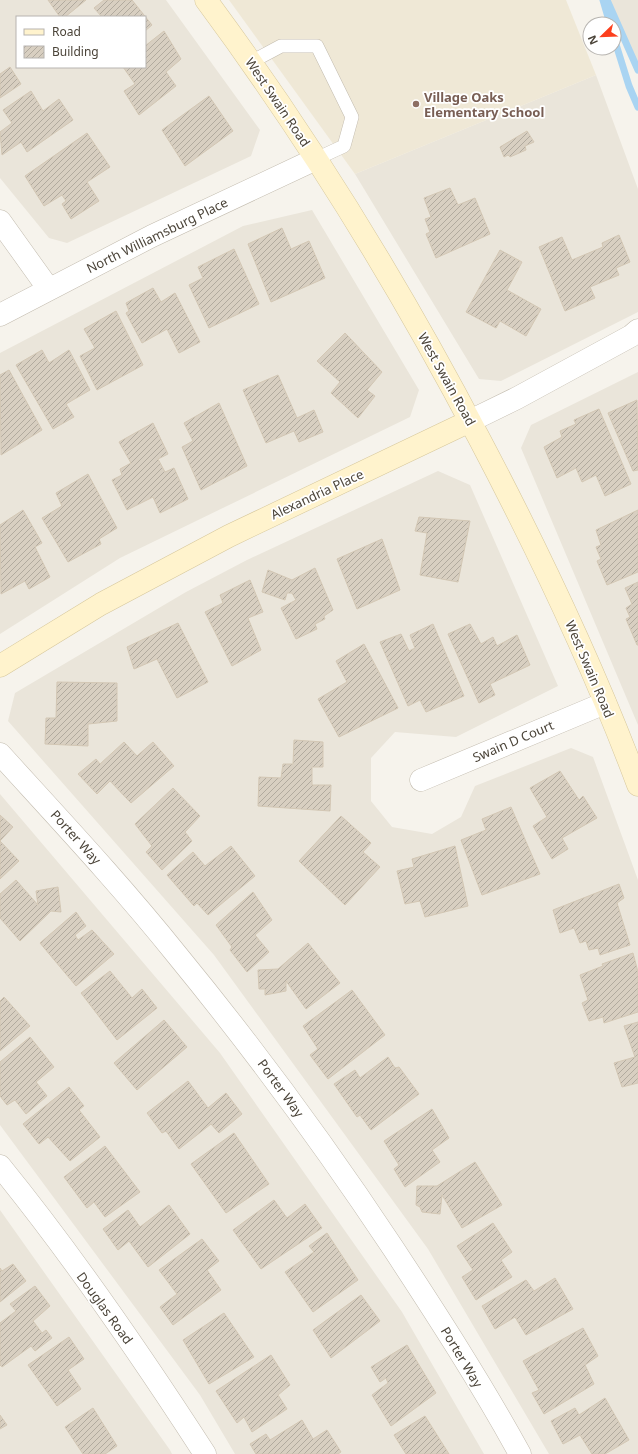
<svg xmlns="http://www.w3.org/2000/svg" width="638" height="1454" font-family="'Noto Sans',sans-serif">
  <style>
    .residential { fill: #eae5da; fill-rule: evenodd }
    .education { fill: #efe8d6 }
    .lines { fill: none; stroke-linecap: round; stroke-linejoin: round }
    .stream { stroke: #a9d4f2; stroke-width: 7 }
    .building { fill: url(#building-hatch); stroke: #d3c7b4 }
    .lane-casing { stroke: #c2bbae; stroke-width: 14 }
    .street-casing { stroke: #c2bbae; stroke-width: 23 }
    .secondary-casing { stroke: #d6c79b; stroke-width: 23 }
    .lane { stroke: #fff; stroke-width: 13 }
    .street { stroke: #fff; stroke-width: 22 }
    .secondary { stroke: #fff3cd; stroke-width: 22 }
    .education-dot { fill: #8d6e63; stroke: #fff; stroke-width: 1.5 }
    .labels { text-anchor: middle; stroke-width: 3.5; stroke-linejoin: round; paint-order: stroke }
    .education-label { font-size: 13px; font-weight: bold; fill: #785e54; stroke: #fff; text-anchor: start }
    .street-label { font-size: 13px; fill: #4b4439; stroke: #fff }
  </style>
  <defs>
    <pattern id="building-hatch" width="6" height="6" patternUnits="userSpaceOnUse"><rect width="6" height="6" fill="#d8cfc1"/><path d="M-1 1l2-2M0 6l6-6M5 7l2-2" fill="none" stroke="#b1aa9e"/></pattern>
  </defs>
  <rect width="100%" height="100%" fill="#f6f3ec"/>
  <!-- residential -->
  <path class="residential" d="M0,0h166l94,130 -9,26 -184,87 -18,-5 -49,-60zM17,17h128v50h-128z
    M607,0h31v73z
    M596,75l42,114v123l-137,69 -22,-2 -124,-205z
    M312,210l107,180 -9,27 -290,141 -120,76v-281l243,-127z
    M638,372v353l-117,-277 10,-23z
    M438,471l32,14 88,201 -102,51 -61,-5 -24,26v43l21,26 40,7 29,-17 14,-31 96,-38 22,9 45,123v574h-89l-121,-205 -214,-294 -206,-234 7,-28 171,-101 61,-32z
    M0,794l220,259 182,259 82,142h-249l-35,-59 -200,-270z
    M0,1210l170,240 2,4h-172z"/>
  <!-- education -->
  <path class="education" d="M229,0h337l30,75 -241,99z"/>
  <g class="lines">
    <!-- stream -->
    <path class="stream" d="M603,0l7,24
      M607,0l31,70
      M614,38l15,48 9,21"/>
  </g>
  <!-- building -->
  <path class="building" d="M48,0h38l-21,17h-5z
    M104,0h28l20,25 -7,6v-14h-43l-8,-9z
    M164,31l17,28 -15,13 10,14 -37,29 -15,-24 11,-7 -12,-17h22v-21z
    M10,67l11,17 -21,14v-24z
    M31,91l12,20 16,-12 14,21 -46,32 -6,-10 -19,13 -2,-23 12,-9 -9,-13z
    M209,96l24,35 -48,35 -23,-36z
    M527,131l7,11 -9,4 1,4 -16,7 -2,-2 -4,2 -4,-10z
    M87,133l23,34 -23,15 12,19 -28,18 -9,-15 4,-3 -4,-6 -18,11 -19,-30z
    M450,188l8,17 17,-7 15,36 -54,24 -10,-24 4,-2 -5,-13 6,-2 -7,-19z
    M282,228l9,21 18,-8 16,37 -54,24 -23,-58z
    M619,235l11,27 -14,6 3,7 -29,12 5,11 -30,13 -26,-64 23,-10 10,23 31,-13 -1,-4z
    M234,249l25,55 -50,24 -20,-43 14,-7 -5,-11z
    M500,250l22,12 -15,28 34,19 -15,27 -26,-15 -4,7 -30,-16z
    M153,288l8,14 14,-9 25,49 -21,11 -12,-24 -25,14 -16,-30 3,-2 -3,-8z
    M116,311l27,54 -46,25 -17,-34 15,-8 -11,-19z
    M345,333l37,39 -15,18 8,6 -17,22 -27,-25 9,-11 -23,-21z
    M42,350l7,13 20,-13 21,40 -24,14 8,13 -21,12 -37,-64z
    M9,370l33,60 -41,25 -1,-80z
    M278,375l19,43 17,-8 9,22 -24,10 -5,-11 -28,12 -23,-53z
    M637,400l1,70 -5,1 -25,-58z
    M219,403l28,63 -46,24 -19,-43 11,-6 -9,-18z
    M599,409l32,75 -26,12 -9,-21 -14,7 -6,-14 -19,10 -13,-31 18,-10 -2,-6 16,-7 -2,-4z
    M153,423l15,31 -10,5 7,13 9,-4 14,31 -28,14 -7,-16 -26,13 -15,-30 10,-5 -2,-6 11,-6 -12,-21z
    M88,474l29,54 -18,11 2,5 -33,18 -26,-44 20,-12 -6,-13z
    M23,510l19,33 -7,4 15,30 -21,12 -4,-8 -24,13 -1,-69z
    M638,510v62l-31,13 -10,-24 4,-2 -5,-12 5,-2 -5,-15z
    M419,517l51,4 -12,61 -38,-7 7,-42 -12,-2z
    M382,539l18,51 -43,19 -20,-50z
    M315,568l18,42 -9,6 1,3 -10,5 2,5 -21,10 -15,-31 15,-8 -4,-7h-5l-2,7 -23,-8 6,-22 24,10z
    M250,580l13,32 -15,6 13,32 -29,16 -27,-54 18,-9 -3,-8z
    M638,582v63h-1l-11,-26 4,-2 -4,-9 6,-4 -7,-16z
    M178,623l30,59 -31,16 -20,-39 -23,10 -7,-22z
    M433,624l31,72 -38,16 -6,-12 -12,6 -28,-64 21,-8 8,17 6,-3 -5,-13z
    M470,624l11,20 12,-7 4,9 20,-11 13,30 -40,19 5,11 -16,8 -31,-69z
    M364,644l34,64 -59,29 -21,-38 29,-17 -11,-21z
    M57,682l60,1v38l-29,3v22l-43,-2 1,-26h10z
    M294,740l29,2v25h-11v18h19l-1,26 -72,-5 1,-29 22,1 2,-14h10z
    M124,742l13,14 16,-14 21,24 -43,37 -21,-22 -13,13 -19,-20 18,-15 4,5z
    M560,771l19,29 4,-4 14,22 -35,20 6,11 -16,10 -19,-33 14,-9 -17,-29z
    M173,788l27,28 -15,16 7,9 -30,29 -16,-18 6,-6 -17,-22z
    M511,807l29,67 -58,21 -21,-55 25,-10 -4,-11z
    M0,815l13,12 -13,14 19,20 -19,18z
    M341,816l30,27 -8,9 17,15 -35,38 -46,-44z
    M231,846l24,30 -47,39 -11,-12 -3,3 -27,-31 26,-23 12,14z
    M455,846l13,60 -43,11 -5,-16 -15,3 -8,-33 17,-4 -2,-8z
    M16,880l22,25 -2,-14 22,-4 3,25 -10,-1 -31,30 -20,-23v-24z
    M619,884l5,14 -7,5 13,42 -30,10 -2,-7 -9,2 -3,-9 -6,2 -6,-15 -14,5 -7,-23z
    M253,892l19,28 -17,15 14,17 -22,20 -17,-22 2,-3 -16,-22z
    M76,912l10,14 -11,9 3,5 14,-10 22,24 -38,32 -36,-43z
    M308,943l32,40 -34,26 -20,-28v10l-21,4v-6h-6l-1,-19 20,-1z
    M633,953l5,19v40l-34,11 -1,-6 -14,4 -7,-18 6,-3 -8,-25 23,-9 -1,-2z
    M110,971l22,27 10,-9 15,19 -40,32 -36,-47z
    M352,990l33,45 -57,44 -18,-24 8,-6 -15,-23z
    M4,997l26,29 -30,25v-50z
    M164,1020l23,27 -50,43 -23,-27z
    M638,1022v61l-16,4 -8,-24 21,-6 -11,-31z
    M30,1037l24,30 -18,15 11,14 -21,18 -11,-14 -8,5 -7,-9v-34z
    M388,1057l7,11 4,-1 20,27 -48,36 -11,-15 -3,2 -23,-33 21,-14 5,8z
    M188,1081l20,27 18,-15 16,21 -23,19 -8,-9 -32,25 -13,-18 -4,2 -15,-20z
    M69,1087l15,19 -5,4 21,27 -30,24 -22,-24 -9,7 -16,-20z
    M432,1109l17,29 -17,12 8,12 -35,25 -11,-18 5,-4 -15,-24z
    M234,1133l35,51 -43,29 -35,-49z
    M105,1146l35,46 -35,25 -11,-15 -7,6 -23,-31z
    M475,1162l27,43 -40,23 -20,-33 -2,19 -18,-2 -2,-5 -4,-2 1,-19h20z
    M274,1200l13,18 18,-14 17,24 -61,41 -28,-39z
    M169,1205l21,29 -42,33 -19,-26 -11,9 -15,-21 25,-19 12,17z
    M493,1223l19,29 -11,8 11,17 -36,23 -14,-23 11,-7 -16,-24z
    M327,1233l31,47 -45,32 -28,-40 29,-20 -5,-6z
    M202,1239l17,22 -12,9 14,20 -48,35 -13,-18 17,-13 -18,-24z
    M13,1264l13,17 -26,21v-34l2,3z
    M555,1278l18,31 -47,26 -11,-18 -20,12 -13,-23 44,-26 8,11z
    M35,1286l15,20 -17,15 9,12 4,-3 6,8 -17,13 -4,-5 -29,21 -2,-2v-42l16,-12 -6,-7z
    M361,1295l19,26 -49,37 -18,-28z
    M224,1313l30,44 -45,27 -26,-44z
    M583,1328l15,28 -13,9 9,19 -50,30 -12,-21 7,-3 -16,-29z
    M69,1337l15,22 -16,11 13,19 -24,17 -29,-41z
    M407,1345l29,48 -45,33 -19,-31 16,-12 -2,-5 -6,4 -9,-15z
    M271,1355l19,30 -12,10 9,14 -35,23 -8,-15 -7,6 -21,-32z
    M605,1398l24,42 -24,14h-13l-12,-19 -17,9 -12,-23 24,-13 4,7z
    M93,1408l24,38 -12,8h-22l-18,-27z
    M0,1415l7,10 -7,4z
    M425,1416l24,38h-43l-12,-19z
    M302,1420l11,19 14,-9 14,22 -3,2h-82l-6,-10 16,-10 4,6z"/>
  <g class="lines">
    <defs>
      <path id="lane" d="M251,62l30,-16h36l35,71 -8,29 -28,13"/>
      <path id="street" d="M0,221l48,67
        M0,315l152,-79 164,-77
        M470,421l47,-23 114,-62 7,-6
        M0,754c60,66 121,131 177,201 77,94 149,192 216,293 44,67 88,135 127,206
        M421,780l184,-77
        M0,1166c74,91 141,189 205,288"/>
      <path id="secondary" d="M206,0c103,139 194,287 274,440 59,112 114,227 158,345
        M0,666l101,-62 128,-68 241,-115"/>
    </defs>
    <!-- lane casing -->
    <use href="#lane" class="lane-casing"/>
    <!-- street casing -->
    <use href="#street" class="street-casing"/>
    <!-- secondary casing -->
    <use href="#secondary" class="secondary-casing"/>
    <!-- lane -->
    <use href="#lane" class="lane"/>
    <!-- street -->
    <use href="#street" class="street"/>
    <!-- secondary -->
    <use href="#secondary" class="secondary"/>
  </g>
  <!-- markers -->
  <circle class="education-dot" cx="416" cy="104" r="4"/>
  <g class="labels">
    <!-- education labels -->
    <g class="education-label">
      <text x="424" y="102">Village Oaks<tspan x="424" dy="15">Elementary School</tspan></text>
    </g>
    <!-- street labels -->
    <g class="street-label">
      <text transform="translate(278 102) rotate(56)" y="5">West Swain Road</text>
      <text transform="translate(157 235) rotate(-26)" y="5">North Williamsburg Place</text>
      <text transform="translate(447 379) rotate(61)" y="5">West Swain Road</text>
      <text transform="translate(317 494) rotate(-25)" y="5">Alexandria Place</text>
      <text transform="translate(590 669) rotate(67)" y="5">West Swain Road</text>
      <text transform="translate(513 741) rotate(-23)" y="5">Swain D Court</text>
      <text transform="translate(76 837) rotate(48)" y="5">Porter Way</text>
      <text transform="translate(281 1088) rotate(54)" y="5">Porter Way</text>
      <text transform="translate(105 1308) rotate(54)" y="5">Douglas Road</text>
      <text transform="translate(462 1357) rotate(59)" y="5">Porter Way</text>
    </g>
  </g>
  <!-- legend -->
  <rect x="16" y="16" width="130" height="52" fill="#ffffff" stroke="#b7b4b0"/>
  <rect x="24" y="29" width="20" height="6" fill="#fff3cd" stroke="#b7b4b0"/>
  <text x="52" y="36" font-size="12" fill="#4b4439">Road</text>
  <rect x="24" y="46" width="20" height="12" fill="url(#building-hatch)" stroke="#b7b4b0"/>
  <text x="52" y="56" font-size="12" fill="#4b4439">Building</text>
  <!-- north arrow -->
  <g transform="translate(602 36) rotate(247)"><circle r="19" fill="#ffffff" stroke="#b7b4b0"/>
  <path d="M0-3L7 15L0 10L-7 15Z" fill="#fc3f1d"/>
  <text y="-6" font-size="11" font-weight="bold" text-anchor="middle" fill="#4b4439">N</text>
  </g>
</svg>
